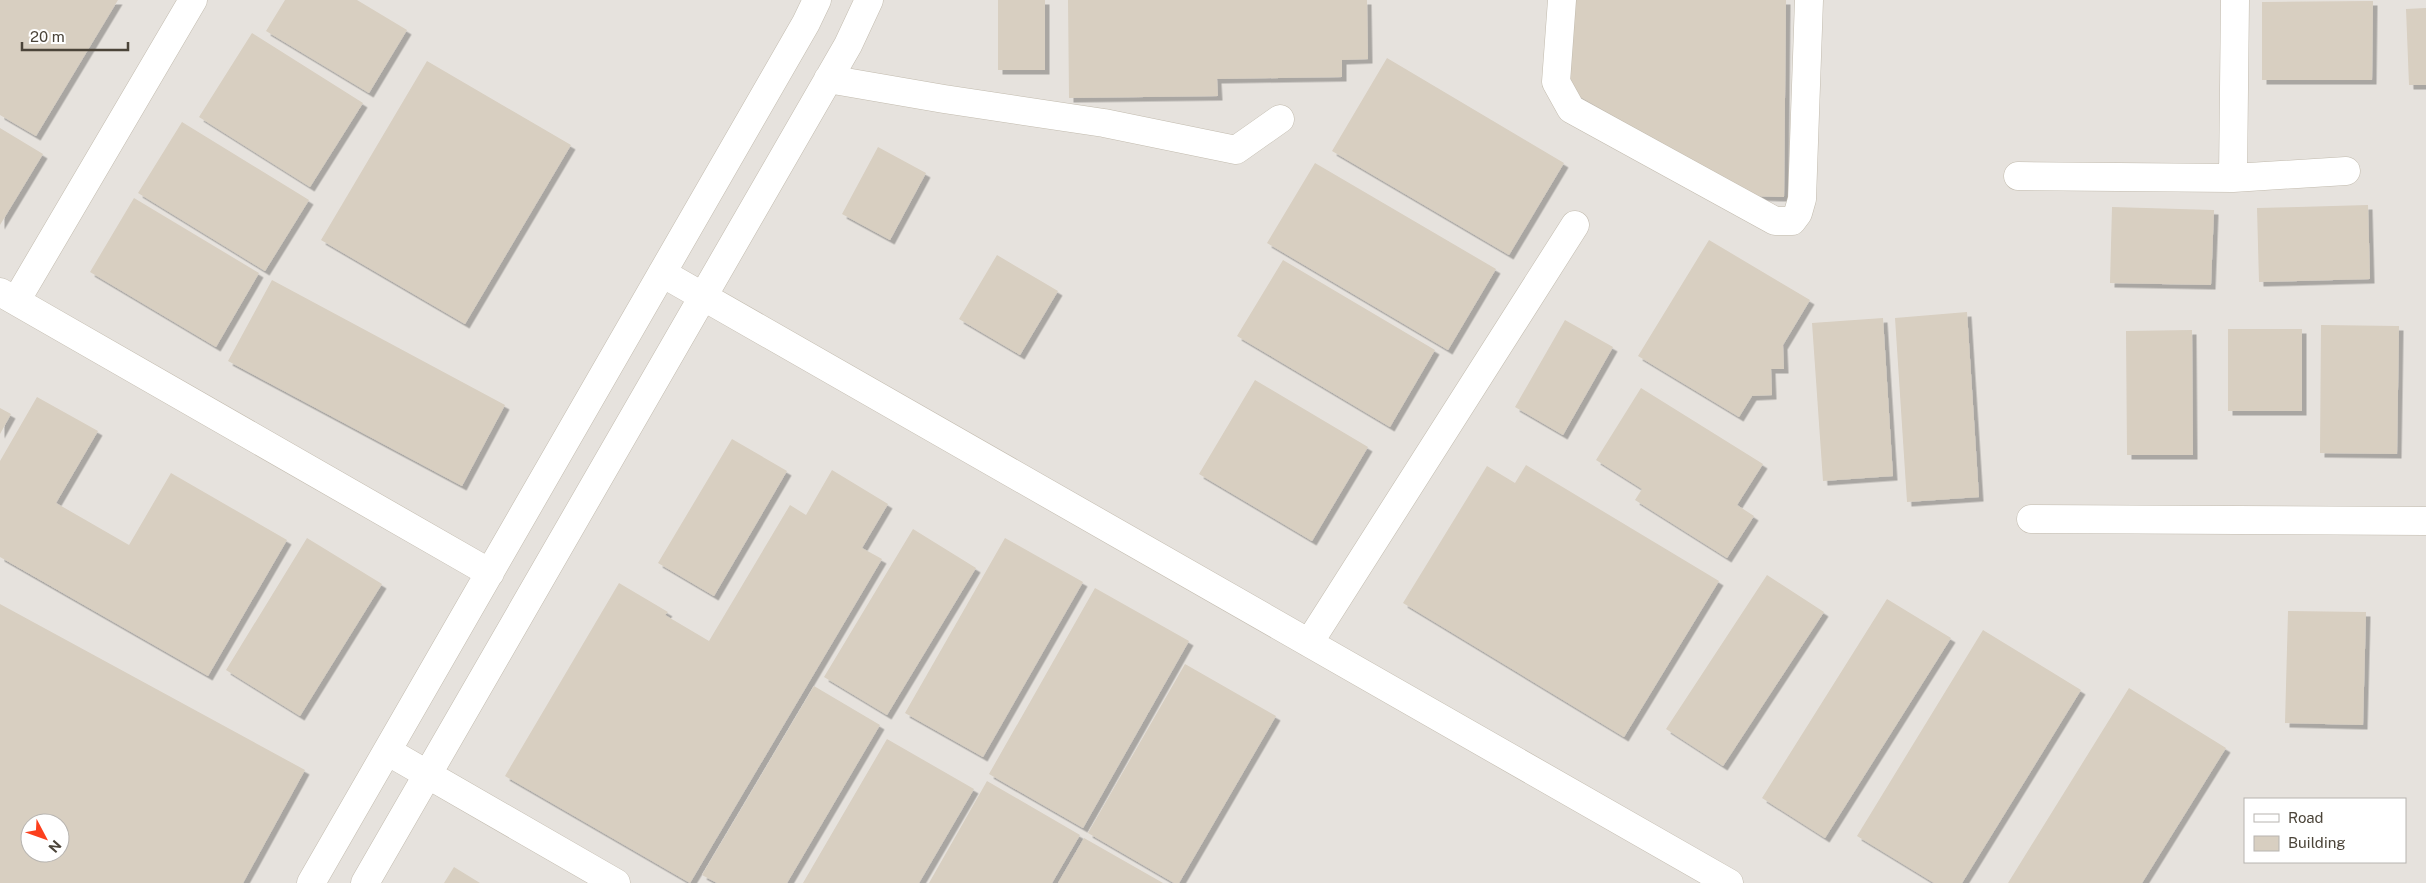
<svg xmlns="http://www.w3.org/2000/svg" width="2426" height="883" font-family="'Public Sans',sans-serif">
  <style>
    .industrial { fill: #e6e2dd; fill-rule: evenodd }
    .building { fill: #d8cfc1; fill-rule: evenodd; filter: url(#shadow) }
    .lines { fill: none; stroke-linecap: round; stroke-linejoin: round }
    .minor-casing { stroke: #c2bbae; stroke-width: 29 }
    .minor { stroke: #fff; stroke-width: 28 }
  </style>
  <defs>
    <filter id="shadow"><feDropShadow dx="4.5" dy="4.5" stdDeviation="0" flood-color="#0004"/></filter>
  </defs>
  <rect width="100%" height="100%" fill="#f6f3ec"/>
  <!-- industrial -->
  <path class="industrial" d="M0,0h2426v883h-2426zM2245,799h160v63h-160zM30,823h30v30h-30z"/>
  <!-- building -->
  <path class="building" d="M0,0h118l-82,136 -36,-21z
    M285,0h72l50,30 -38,63 -103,-62z
    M998,0h47v70h-47z
    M1068,0h299l1,59 -26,1v17l-125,2 1,17 -149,2z
    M1571,0h215l-2,197 -33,-1 -181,-105z
    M2373,1l-1,79h-110v-78z
    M2426,8v77h-17l-3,-76z
    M252,33l111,70 -53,84 -111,-70z
    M1387,58l177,105 -55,92 -177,-104z
    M427,61l144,84 -106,179 -144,-84z
    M182,122l127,78 -44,71 -127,-78z
    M0,128l43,26 -43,71z
    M878,147l48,26 -36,67 -48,-26z
    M1315,163l181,106 -48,81 -181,-107z
    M134,198l125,75 -43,74 -126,-75z
    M2368,205l2,74 -111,3 -2,-74z
    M2112,207l102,3 -3,75 -101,-2z
    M1709,240l101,60 -27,45 1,24h-13l1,26 -20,1 -13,21 -101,-61z
    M997,255l61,36 -38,64 -61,-36z
    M1283,260l152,90 -45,77 -153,-91z
    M272,280l233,125 -43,81 -234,-125z
    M1967,312l12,185 -72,5 -12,-184z
    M1883,318l10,158 -70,5 -11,-158z
    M1565,320l48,27 -50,88 -48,-28z
    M2321,325l78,1 -2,128 -77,-1z
    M2228,329h74v82h-74z
    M2192,330l1,125h-66l-1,-124z
    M1255,380l113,67 -56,94 -113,-67z
    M1641,388l122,76 -26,41 17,11 -27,42 -92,-58 7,-11 -46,-29z
    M37,397l61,34 -42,72 73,42 42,-72 116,67 -79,136 -208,-119v-96z
    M0,408l11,6 -11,20z
    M732,439l55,32 -73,125 -56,-33z
    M1526,465l193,116 -95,156 -221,-134 84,-137 28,17z
    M832,470l56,34 -26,44 20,11 -192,324 -185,-107 114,-193 49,29 -3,3 44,26 81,-136 16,10z
    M913,529l63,39 -89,147 -63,-38z
    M307,538l75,46 -82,132 -74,-46z
    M1005,538l78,44 -100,175 -78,-44z
    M1767,575l57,37 -101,154 -57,-37z
    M1095,588l94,53 -106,187 -94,-54z
    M1887,599l64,39 -126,200 -63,-40z
    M0,604l305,166 -62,113h-243zM30,823h30v30h-30z
    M2288,611l78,1 -3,113 -78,-2z
    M1983,630l98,60 -119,193h-28l-77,-47z
    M1185,664l91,52 -97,167h-5l-86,-50z
    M814,686l66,39 -93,158h-70l-15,-8z
    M2129,688l97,60 -84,135h-134z
    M887,739l87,50 -55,94h-116z
    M987,781l93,54 -28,48h-123z
    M1084,838l79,45h-105z
    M454,867l26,16h-36z"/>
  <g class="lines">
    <defs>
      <path id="minor" d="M1562,0l-6,82 15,27 204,112h17l6,-8 4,-14 7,-199
        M828,79l116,20 160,24 132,27 44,-31
        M2018,176l215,2 113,-7
        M2233,178l2,-178
        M662,273l1067,610
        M0,292l490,281
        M16,301l177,-301
        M2031,519l395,2
        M1309,643l266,-418
        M387,751l229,132
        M311,883l495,-860 11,-23
        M365,883l483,-838 21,-45"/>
    </defs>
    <!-- minor casing -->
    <use href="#minor" class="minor-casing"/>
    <!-- minor -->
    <use href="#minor" class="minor"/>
  </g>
  <!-- legend -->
  <rect x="2244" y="798" width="162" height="65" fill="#ffffff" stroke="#b7b4b0"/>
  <rect x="2254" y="814" width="25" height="8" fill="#ffffff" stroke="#b7b4b0"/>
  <text x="2288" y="823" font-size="15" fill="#4b4439">Road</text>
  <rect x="2254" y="836" width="25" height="15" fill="#d8cfc1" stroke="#b7b4b0"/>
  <text x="2288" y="848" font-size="15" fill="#4b4439">Building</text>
  <!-- north arrow -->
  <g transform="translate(45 838) rotate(131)"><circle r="24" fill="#ffffff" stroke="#b7b4b0"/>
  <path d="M0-4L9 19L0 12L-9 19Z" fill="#fc3f1d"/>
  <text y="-8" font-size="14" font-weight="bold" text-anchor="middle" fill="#4b4439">N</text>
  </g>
  <!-- scale -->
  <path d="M22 42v8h106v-8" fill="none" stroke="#4b4439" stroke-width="2.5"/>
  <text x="30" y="42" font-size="15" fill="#4b4439" stroke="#ffffff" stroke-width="4" paint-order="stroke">20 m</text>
</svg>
